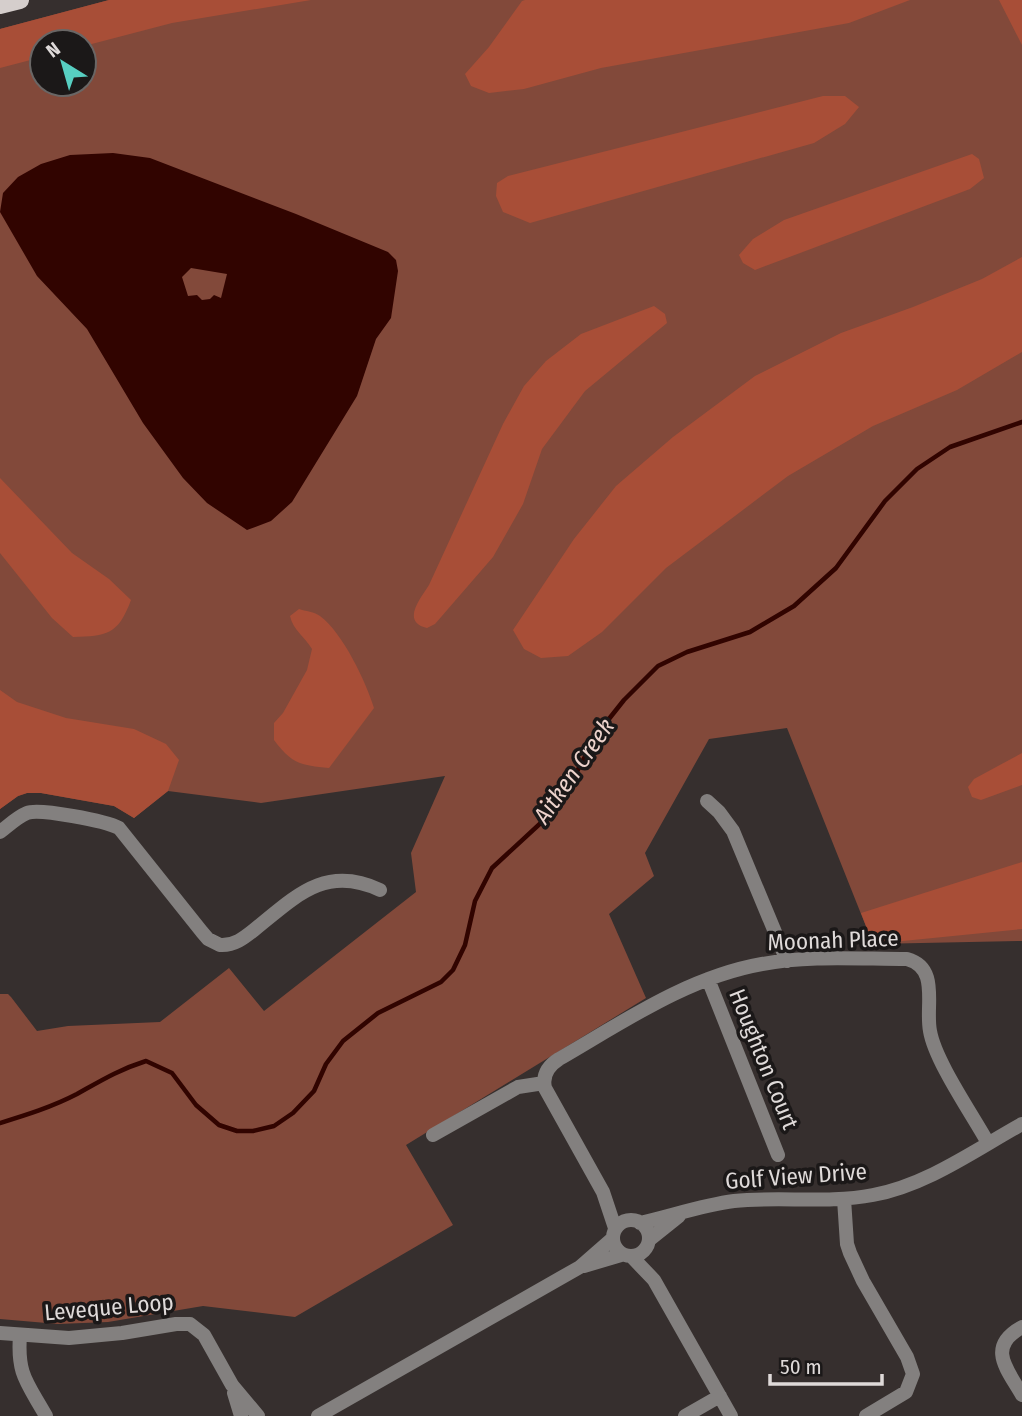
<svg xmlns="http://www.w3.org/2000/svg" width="1022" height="1416" font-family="'Fira Sans Condensed',sans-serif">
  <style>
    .green { fill: #82493a; fill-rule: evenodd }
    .forest { fill: #a84e37 }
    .water { fill: #310400; fill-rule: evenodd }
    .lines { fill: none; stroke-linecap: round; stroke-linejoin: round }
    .stream { stroke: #310400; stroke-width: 4.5 }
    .street { stroke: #83807f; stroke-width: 14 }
    .primary { stroke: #d5cecc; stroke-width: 18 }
    .labels { text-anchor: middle; stroke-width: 7; stroke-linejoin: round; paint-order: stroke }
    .street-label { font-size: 23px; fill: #dfdad9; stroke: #1b1818 }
    .water-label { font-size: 24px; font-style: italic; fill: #edd3cc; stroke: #1b1818 }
  </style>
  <rect width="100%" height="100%" fill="#362f2e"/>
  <!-- green -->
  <path class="green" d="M109,0h913v941l-149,3 -86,-216 -78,11 -64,114 9,23 -45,38 37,84 -240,147 47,80 -158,92 -92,-11 -95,16 -50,2 -58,-5v-325h8l3,3 26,34 31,-5 92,-4 69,-54 35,43 152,-119 -5,-39 34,-77 -184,27 -93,-12 -34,27 -20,-12 -73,-13h-14l-9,3 -18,13v-780zM42,42h42v42h-42z"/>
  <!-- forest -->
  <path class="forest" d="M109,0h202l-139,23 -88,23v-4h-42v15l-42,11v-39z
    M525,0h385l-61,23 -248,45 -77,21 -35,4 -18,-7 -6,-12 24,-27 33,-46z
    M999,0h23v45z
    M823,96h22l14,11 -14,17 -31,19 -284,80 -27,-11 -7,-16 1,-13 11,-7z
    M972,154l7,5 5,19 -14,11 -215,81 -12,-7 -4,-8 14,-16 31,-19z
    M1022,257v95l-65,38 -84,36 -85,50 -122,92 -64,64 -34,24 -27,2 -17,-9 -11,-19 61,-91 42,-53 57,-49 82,-61 86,-43 72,-26 69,-28z
    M654,306l11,8 2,9 -82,68 -43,58 -19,55 -30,53 -58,67 -8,4c-26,-6 -7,-29 2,-43l74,-161 21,-38 22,-25 35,-27z
    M0,478l72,75 37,26 22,21c-13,35 -24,36 -58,37l-21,-19 -52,-65z
    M299,609c6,2 16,3 21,7 23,17 46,66 54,92l-45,60c-29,-3 -37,-4 -55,-28v-17l9,-10 24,-43 5,-21c-7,-12 -19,-19 -22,-33z
    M0,690l17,12 49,16 68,11 32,15 13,16 -11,31 -34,27 -20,-12 -73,-13h-14l-9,3 -18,13z
    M1022,753v32l-41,15 -9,-3 -4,-10 6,-8z
    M1022,862v67l-149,15 -12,-31z"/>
  <!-- water -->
  <path class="water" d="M113,153l37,5 146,56 92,38 8,8 2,11 -7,47 -15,21 -19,57 -65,106 -21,19 -24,9 -40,-27 -24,-25 -40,-55 -56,-94 -50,-53 -37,-64 3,-19 15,-16 23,-13 29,-9zM191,268l36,6 -6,24 -7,-3 -4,4 -8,1 -5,-5 -9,1 -6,-19z"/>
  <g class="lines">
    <!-- stream -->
    <path class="stream" d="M0,1123c26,-8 52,-16 77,-29 25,-14 41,-24 69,-33l26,12 24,32 23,20 18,6h16l21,-5 19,-13 21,-22 12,-27 17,-23 35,-28 63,-31 12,-12 12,-25 10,-44 17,-33 52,-48 30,-43 23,-43 27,-34 34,-34 29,-14 63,-20 44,-26 42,-38 49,-67 32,-32 33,-22 72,-25"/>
    <!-- street -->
    <path class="street" d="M707,801l12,11 14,19 54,130
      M0,832c8,-6 17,-15 27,-19 12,-5 79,8 92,15l83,104 6,7 12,6c14,1 24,-7 34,-15 41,-33 71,-66 126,-40
      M708,979l70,176
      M433,1135l85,-48 26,-4
      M844,1199l3,45 3,9 13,28 44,76 6,17 -7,18 -40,24
      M613 1238a18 18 0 1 1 36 0a18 18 0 1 1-36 0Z
      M640,1223c31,-7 63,-18 94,-22 46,-5 93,3 139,-6 54,-10 102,-45 149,-71
      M615,1228l-12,-36 -58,-104c-3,-13 3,-22 14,-29 64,-37 129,-82 203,-95 47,-9 97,-5 145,-5 33,9 18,47 23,72 5,30 42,83 58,112
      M649,1240l30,-24
      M632,1257l22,23 77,136
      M584,1266l37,-11
      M1022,1327c-36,20 -15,42 0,68
      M0,1333l69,5 53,-5 54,-9h14l14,11 28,50 26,31
      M20,1335c-3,40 7,47 26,81
      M234,1393l7,23
      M318,1416l262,-149 32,-28
      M685,1416l35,-20"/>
    <!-- primary -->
    <path class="primary" d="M0,5l20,-5"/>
  </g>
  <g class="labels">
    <!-- street labels -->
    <g class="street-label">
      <text transform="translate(833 940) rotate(-2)" y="8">Moonah Place</text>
      <text transform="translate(764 1059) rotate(68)" y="8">Houghton Court</text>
      <text transform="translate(796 1176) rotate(-4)" y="8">Golf View Drive</text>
      <text transform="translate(109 1307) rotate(-5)" y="8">Leveque Loop</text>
    </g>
    <!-- water labels -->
    <g class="water-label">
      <text transform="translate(574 771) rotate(-55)" y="8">Aitken Creek</text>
    </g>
  </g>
  <!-- north arrow -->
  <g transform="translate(63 63) rotate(323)"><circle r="33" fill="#1b1818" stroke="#696665" stroke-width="2"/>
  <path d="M0-5L12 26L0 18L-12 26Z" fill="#57cec1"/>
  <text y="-10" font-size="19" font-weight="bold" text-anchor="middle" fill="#dfdad9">N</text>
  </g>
  <!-- scale -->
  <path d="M770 1374v10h112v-10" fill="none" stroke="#dfdad9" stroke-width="3.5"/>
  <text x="780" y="1374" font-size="21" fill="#dfdad9" stroke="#1b1818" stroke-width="5" paint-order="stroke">50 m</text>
</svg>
